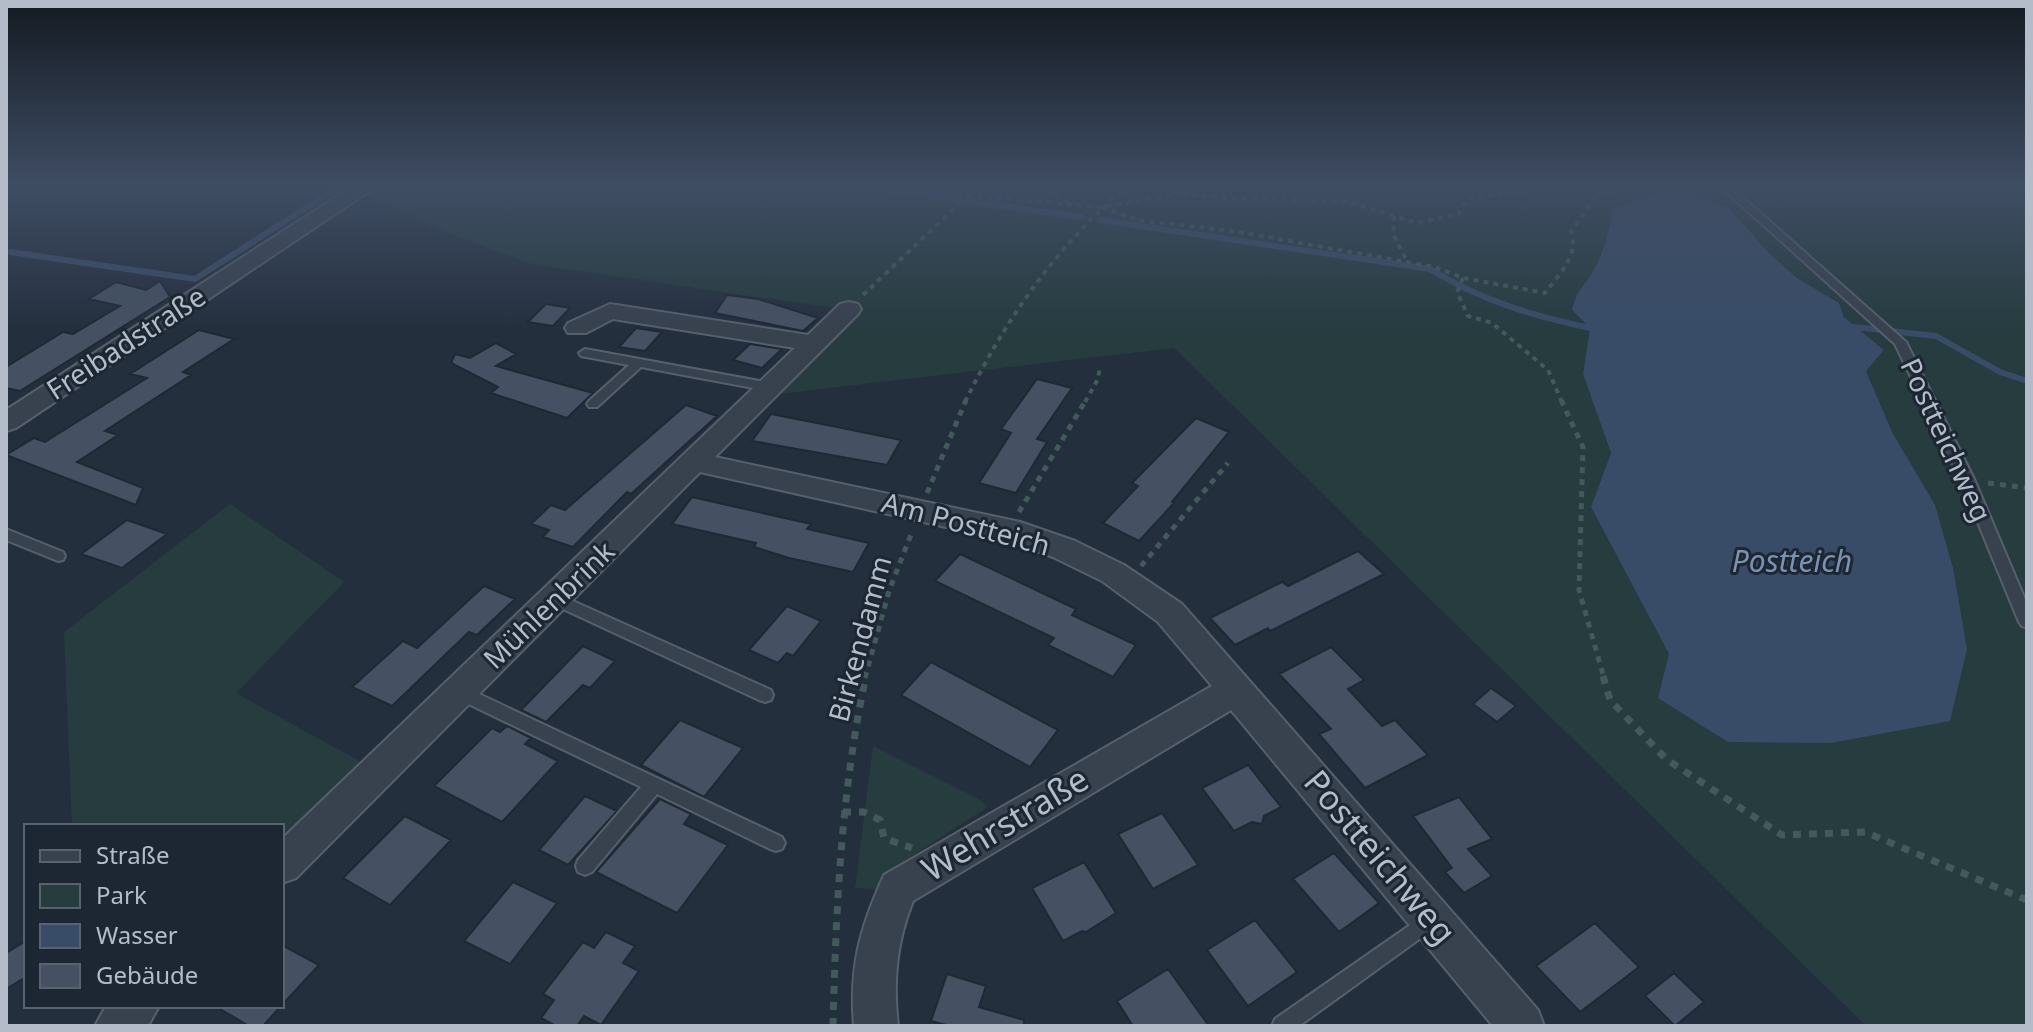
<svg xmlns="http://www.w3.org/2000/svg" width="2033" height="1032" font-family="'Noto Sans',sans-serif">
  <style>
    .green { fill: #263c3f; fill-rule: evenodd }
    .water { fill: #394c67 }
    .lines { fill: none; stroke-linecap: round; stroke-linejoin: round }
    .stream { stroke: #394c67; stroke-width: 6 }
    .building { fill: #455162; stroke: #1f2835; stroke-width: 2 }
    .service-casing { stroke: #565f6c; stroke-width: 4 }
    .minor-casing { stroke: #565f6c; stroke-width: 4 }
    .path-far2 { stroke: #44595c; stroke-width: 4; stroke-dasharray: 5 5; stroke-linecap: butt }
    .path-far1 { stroke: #44595c; stroke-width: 5; stroke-dasharray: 6 6; stroke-linecap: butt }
    .path { stroke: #44595c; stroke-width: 7; stroke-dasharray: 8 8; stroke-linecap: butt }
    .service { fill: #38414e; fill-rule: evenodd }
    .minor { fill: #38414e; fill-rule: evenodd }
    .labels { text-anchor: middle; stroke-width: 6; stroke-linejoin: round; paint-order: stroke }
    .street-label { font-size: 28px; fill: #b4bcc9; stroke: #1d2633 }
    .water-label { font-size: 30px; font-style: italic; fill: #7c92b1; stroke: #1d2633 }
    .near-street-label { font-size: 34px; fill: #b4bcc9; stroke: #1d2633 }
  </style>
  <rect width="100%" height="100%" fill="#242f3e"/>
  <!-- green -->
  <path class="green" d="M346,186h1681v840h-161l-692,-678 -396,46 76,-83 -323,-47 -98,-37zM1660,189l16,5 14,-1 39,15 40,45 28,25 42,25 5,14 40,33 -18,21 27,63 -224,220 -78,-147 20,-54 -28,-79 7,-46 -18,-18c6,-25 11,-20 21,-39 11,-19 16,-40 20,-61l40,-15z
    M230,504l114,78 -108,111 134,74 -88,85v-26l-210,-1 -8,-193z
    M873,746l106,53 9,8 -101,65 -12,17 -20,-1z"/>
  <!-- water -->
  <path class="water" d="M1660,189h9l7,5 13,-1 40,15 40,45 28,25 42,25 5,14 40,33 -18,21 27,63 42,71 18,63 14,81 -17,72 -119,22 -103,-1 -70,-44 11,-44 -78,-147 20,-54 -28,-79 7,-46 -18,-18c6,-25 11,-20 21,-39 11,-19 16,-40 20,-62l40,-14z"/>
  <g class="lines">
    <!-- stream -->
    <path class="stream" d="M862,186l219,31
      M1100,220l330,49c50,31 103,47 160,59
      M10,252l185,27 145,-93
      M1854,327l82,9 64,36 27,9"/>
  </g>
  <!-- building -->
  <path class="building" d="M160,281l10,16 -150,94 -14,-3v-21l57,-35 10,2 47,-28 -31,-7 27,-17 30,8z
    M727,295l31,4 60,19 -15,13 -88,-18z
    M546,304l24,4 -17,18 -25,-4z
    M636,328l26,4 -17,19 -26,-4z
    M199,330l35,9 -51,33 8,3 -86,56 13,4 -41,27 66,26 -7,17 -130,-50 28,-17 11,4 102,-64 -17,-4z
    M496,343l20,11 -20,12 97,27 -26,25 -76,-25 7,-6 -47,-24 4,-9 15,4z
    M750,344l32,5 -20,19 -29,-8z
    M1037,379l35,9 -35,51 10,3 -31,51 -37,-10 32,-50 -10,-4z
    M686,405l31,11 -86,78 -4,-2 -54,55 -30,-10 6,-7 -18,-6 20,-19 14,5z
    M771,414l66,13 64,13 -14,25 -135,-24z
    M1196,418l33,14 -57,70 2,1 -35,38 -36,-18 35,-37 -6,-3z
    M692,497l119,27 -4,5 62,14 -16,29 -64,-14 -35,-11 2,-4 -84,-19z
    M127,520l40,14 -45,34 -41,-14z
    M1358,551l26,23 -114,57 -2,-3 -33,17 -25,-27 72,-36 6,4z
    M960,554l116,55 -4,6 64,30 -23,32 -65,-32 6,-7 -119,-57z
    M484,586l31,13 -38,36 -8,-3 -77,74 -40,-19 51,-46 14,7z
    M787,606l34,15 -28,35 -6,-3 -9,10 -29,-13z
    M583,646l32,15 -25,27 -7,-3 -37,37 -25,-12z
    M1331,647l33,33 -16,9 34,37 13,-6 33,35 -63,33 -46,-54 12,-5 -52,-55z
    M931,662l127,68 -28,37 -129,-72z
    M1491,688l25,18 -19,16 -24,-18z
    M680,720l63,28 -39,49 -63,-32z
    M507,726l24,12 -6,6 33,17 -56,61 -68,-36 58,-58 8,4z
    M1248,765l33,42 -17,9 -2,8 -10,-2 -18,9 -32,-43z
    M585,796l32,15 -49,54 -29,-15z
    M1459,797l33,42 -24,10 24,27 -28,17 -19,-21 7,-4 -39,-52z
    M660,799l31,15 -7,10 44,21 -51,68 -81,-41z
    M1162,813l36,52 -45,24 -35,-55z
    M405,816l46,24 -61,65 -47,-27z
    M1334,853l45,50 -40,29 -46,-53z
    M1084,862l32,51 -30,19 -4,-1 -19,10 -31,-53z
    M513,882l44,21 -47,61 -46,-23z
    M1255,920l42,52 -49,34 -41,-56z
    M1595,923l44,44 -59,45 -44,-46z
    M606,932l29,14 -12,17 16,8 -38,54 -17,-9 -7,10h-21l-15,-8 13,-18 -11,-6 40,-52 11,6z
    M26,941v36l-20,12v-36z
    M282,945l37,20 -37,40z
    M1168,969l41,57h-76l-16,-25z
    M1674,973l30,29 -29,24 -30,-30z
    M947,974l39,12 -7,21 45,13v6h-74l-19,-5z
    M215,1006h66l-18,20h-14z"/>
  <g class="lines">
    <defs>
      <path id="service" d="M1720,186h10l176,156 68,137 53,125v24l-5,-2 -3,-4 -59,-143 -65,-135z
        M585,349l185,34 6,4 -6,4 -129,-24 -44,40h-8l-2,-3 2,-3 40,-36 -48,-9 -2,-3z
        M6,529l57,23 2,4 -2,4 -5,1 -52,-21z
        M555,593l216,97 2,5 -2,5 -6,2 -6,-2 -209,-97 -3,-4 3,-4z
        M460,685l322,152 3,6 -3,6 -6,2 -6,-2 -113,-55 -65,78 -7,3 -7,-3 -2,-6 2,-6 63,-73 -187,-90 -2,-5 2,-5z
        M1429,912l7,3 3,6 -3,6 -137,99h-27l3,-7z"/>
      <path id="minor" d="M353,186h24l-361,242 -10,3v-21z
        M849,302l9,2 3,5 -3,5 -143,143 305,65 55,19 49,24 58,39 356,406 6,16h-51l-262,-316 -318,191c-17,42 -20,81 -15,125h-44c-5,-59 6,-98 30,-151l328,-189 -54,-64 -56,-41 -49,-24 -49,-17 -304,-68 -404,406 -14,5v-44l513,-491 -182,-29 -27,14h-18l-3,-5 3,-5 42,-19 198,31 32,-31z
        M106,1006h53l-11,20h-53z"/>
    </defs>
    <!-- service casing -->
    <use href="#service" class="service-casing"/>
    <!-- minor casing -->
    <use href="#minor" class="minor-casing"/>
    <!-- path-far2 -->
    <path class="path-far2" d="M908,186l62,10 132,11 73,-12
      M1039,186l30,17
      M1153,186l27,8 51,4 114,3 72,22 42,-9 9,-16 95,-12
      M1578,186l20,7 36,-7
      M1102,207l35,13 96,11 202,36 28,11 82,15c13,-18 35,-38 26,-61l27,-39
      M1394,216l-1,18 15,29
      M1463,278l-6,14 11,24 24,7 56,47 14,32
      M863,295l115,-109
      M965,402c41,-84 91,-154 161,-216
      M1085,402l13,-23 2,-13"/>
    <!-- path-far1 -->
    <path class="path-far1" d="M1561,400l22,47 -4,143 25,88
      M1988,483l39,5
      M927,493l39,-93
      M1019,512l67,-112
      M1141,566l87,-103
      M865,678l24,-87 23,-59"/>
    <!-- path -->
    <path class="path" d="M1603,676l7,24 56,59 116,76 83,-3 162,68
      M843,812h21l16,8 4,18 28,10
      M833,1026c3,-118 8,-235 33,-350"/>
    <!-- service -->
    <use href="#service" class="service"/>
    <!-- minor -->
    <use href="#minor" class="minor"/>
  </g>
  <!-- sky -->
  <linearGradient id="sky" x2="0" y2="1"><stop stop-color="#141a22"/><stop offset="0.56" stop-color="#3f4d63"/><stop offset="1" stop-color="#3f4d63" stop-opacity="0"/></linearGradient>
  <rect width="2033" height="330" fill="url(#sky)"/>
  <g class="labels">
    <!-- street labels -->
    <g class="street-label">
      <text transform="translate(126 343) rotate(-33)" y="10">Freibadstraße</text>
      <text transform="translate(1946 440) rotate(65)" y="10">Postteichweg</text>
      <text transform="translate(966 524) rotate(15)" y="10">Am Postteich</text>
      <text transform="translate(549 605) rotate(-44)" y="10">Mühlenbrink</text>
      <text transform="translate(860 639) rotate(-75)" y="10">Birkendamm</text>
    </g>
    <!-- water labels -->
    <g class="water-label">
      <text x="1792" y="572">Postteich</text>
    </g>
    <!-- near-street labels -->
    <g class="near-street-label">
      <text transform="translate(1005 824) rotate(-31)" y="12">Wehrstraße</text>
      <text transform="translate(1380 857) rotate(50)" y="12">Postteichweg</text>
    </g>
  </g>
  <!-- border -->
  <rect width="2033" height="1032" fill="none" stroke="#b4bcc9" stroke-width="16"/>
  <!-- legend -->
  <rect x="24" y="824" width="260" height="184" fill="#1d2633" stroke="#59626f" stroke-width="2"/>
  <rect x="40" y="850" width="40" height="12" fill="#38414e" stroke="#59626f" stroke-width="2"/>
  <text x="96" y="864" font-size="24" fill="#b4bcc9">Straße</text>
  <rect x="40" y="884" width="40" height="24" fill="#263c3f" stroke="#59626f" stroke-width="2"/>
  <text x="96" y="904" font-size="24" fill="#b4bcc9">Park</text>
  <rect x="40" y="924" width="40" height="24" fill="#394c67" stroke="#59626f" stroke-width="2"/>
  <text x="96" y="944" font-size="24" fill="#b4bcc9">Wasser</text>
  <rect x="40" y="964" width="40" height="24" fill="#455162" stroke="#59626f" stroke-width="2"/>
  <text x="96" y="984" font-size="24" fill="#b4bcc9">Gebäude</text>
</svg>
